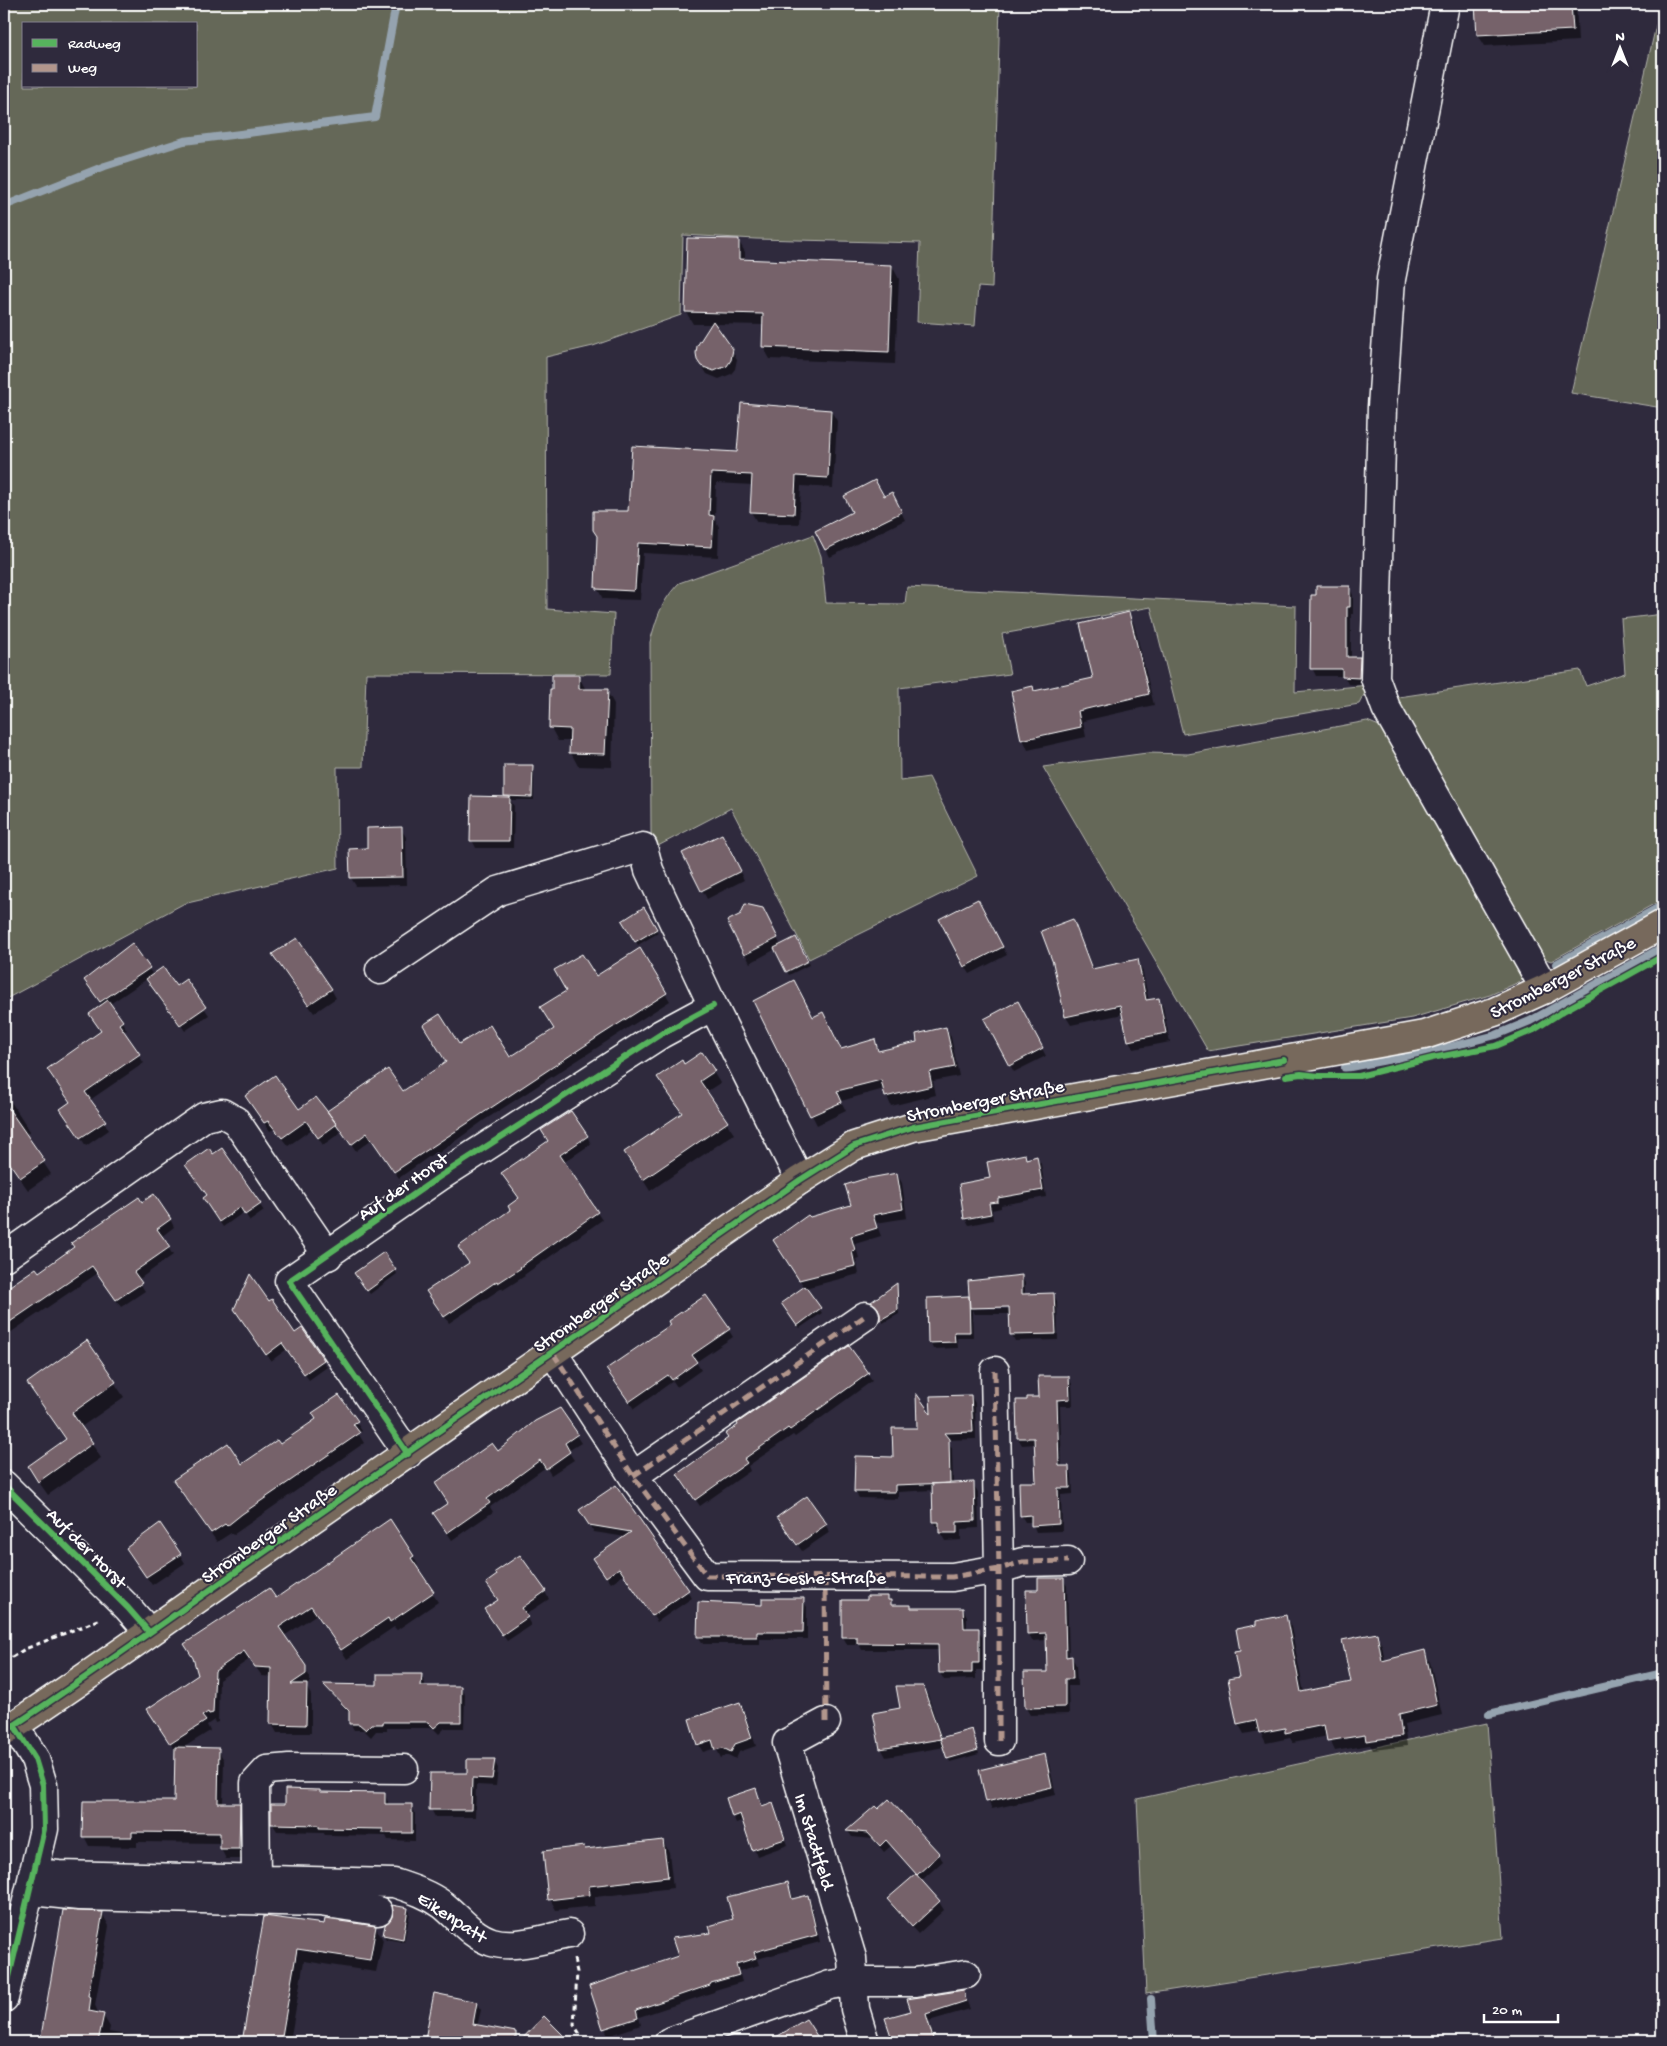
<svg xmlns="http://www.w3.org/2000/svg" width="1667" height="2046" font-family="'Gochi Hand',sans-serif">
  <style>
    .green { fill: #656758; stroke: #b2b3ac; fill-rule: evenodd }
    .shadow { fill: #0007; fill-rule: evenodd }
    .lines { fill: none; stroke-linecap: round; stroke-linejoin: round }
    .stream { stroke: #95a3af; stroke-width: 8 }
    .building { fill: #76626a; stroke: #fff }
    .minor-casing { stroke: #fff; stroke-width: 31 }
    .major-casing { stroke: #fff; stroke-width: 31 }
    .path { stroke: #fff; stroke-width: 3; stroke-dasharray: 5 4; stroke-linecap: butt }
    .minor { stroke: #2f2a3d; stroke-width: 28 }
    .major { stroke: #77695c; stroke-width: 28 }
    .quiet { stroke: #b2968c; stroke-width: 5; stroke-dasharray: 10 5; stroke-linecap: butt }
    .cycleway-casing { stroke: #2f2a3d; stroke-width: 9 }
    .cycleway { stroke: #56b35d; stroke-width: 6 }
    .labels { text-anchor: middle; stroke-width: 4; stroke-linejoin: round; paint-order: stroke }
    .street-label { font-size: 19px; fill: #fff; stroke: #2f2a3d }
  </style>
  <rect width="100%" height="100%" fill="#2f2a3d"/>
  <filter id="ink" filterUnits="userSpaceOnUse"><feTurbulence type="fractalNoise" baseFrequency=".02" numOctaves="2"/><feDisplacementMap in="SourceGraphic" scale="10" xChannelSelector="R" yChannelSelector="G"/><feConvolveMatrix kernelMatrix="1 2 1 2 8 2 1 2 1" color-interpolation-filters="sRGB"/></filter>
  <g filter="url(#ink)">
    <!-- green -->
    <path class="green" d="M4,4h996l-8,284 -14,-1 -3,39 -58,-4 3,-79 -164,-4 -73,-4 -2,80 -88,31 -47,11 1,252 67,5 -3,60 -245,-1 -3,94h-26l1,101 -155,36 -179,96zM24,24h172v62h-172z
      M1661,4h2v404l-92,-15z
      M813,535l8,21 5,47 79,1 2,-17 389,19 -1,86 74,-7 -10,19 -176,30 -32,-127 -149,27 8,40 -111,14 1,93 29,-4 49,99 -169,83 -78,-151 -77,40 -3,-16 -1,-190c7,-25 11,-40 29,-59z
      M1663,614v285l-112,62 -13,-5 -146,-258 188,-28 6,16 39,-13 -4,-54z
      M1367,721l22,9 141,247 -40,18 -78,23 -204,33 -165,-284 104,-14 41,1z
      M1487,1723l16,215 -357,56 -9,-195z"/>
    <!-- shadow -->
    <path class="shadow" d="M1476,4h100l2,37 -93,5 -7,-11z
      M738,240l7,12v9l147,5 7,13 -4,85 -125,-5 -7,-12 1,-22 -50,-1 23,35 -2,10 -4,5 -12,5 -12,-5 -9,-15 15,-35h-20l-7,-12z
      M831,411l6,10 -4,67 -32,-2 -2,38 -42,-2 -6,-10 2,-27 -37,-2 -1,36 4,8 -1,30 -75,-4 -3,47 -37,-1 -7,-13 33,-74 109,-59z
      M884,498l12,3 9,19 -75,37 -13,-26z
      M1349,587l4,8v19h-2v44h8l4,7v20l-15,-1 -4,-8h-28l-4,-8 5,-72z
      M1128,614l6,10 20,81 -71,16 3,16 -58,13 -5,-11 11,-47 61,-13z
      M579,677l7,13 21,1 7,13 -2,63 -34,-1 -7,-13v-12h-13l-7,-13z
      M532,766l2,4v30h-24l4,6 -1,42h-37l-4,-8 34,-42 -1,-2z
      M401,829l5,8 1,48 -51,1 -5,-8v-28h17z
      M726,844l18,36 -37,19 -23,-45z
      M643,909l15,24 -20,12 -14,-24z
      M982,909l25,46 -37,19 -5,-8z
      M767,918l14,28 15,-7 13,26 -20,10 -13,-26 -26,14 -21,-42z
      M1073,921l20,49 44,-9 5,8 7,32 9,-2 5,8 7,35 -36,7 -5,-8 -6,-27 -52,11 -5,-8 -11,-54z
      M132,945l21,30 23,13 10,-7 23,34 -24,16 -19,-27 -2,1 -17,-26 -37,25 17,26 -4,2 21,31 -54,37 19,30 -23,16 -19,-29 35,-85 1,-26 -14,-19z
      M639,950l31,51 -187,120 -47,34 -2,-2 -35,25 -27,-39 -16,12 -18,-26 -2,1 4,7 -17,12 -11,-16 -24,17 -14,-17 -4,2 -19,-26 48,6 31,7 73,-26 45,-30 11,-16 51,12 46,-28 40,-52z
      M279,963l52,26 5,9 -22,15z
      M755,1002l58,17 28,31 33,-9 6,11 39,-10 26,-14 6,9 8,39 -26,5 3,14 -45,11 -7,-17 -43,12 5,10 -29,14z
      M1022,1010l24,46 -32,16 -4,-7z
      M702,1054l18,29 -14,9 28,42 -84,57 -24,-38 57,-39 -18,-26 19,-23z
      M4,1091l26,40 -5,4 26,39 -23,16 -24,-34z
      M587,1136l4,8 -28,19 39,57 -78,55 1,1 -22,14 -1,-2 -53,35 -17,-24 38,-35 42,-54 8,-11 29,-58z
      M221,1149l43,62 -14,10 -6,-9 -21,15 -15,-22 4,-50z
      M1024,1156l3,4 10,-2 4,6 5,33 -45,8v3l-9,2 1,10 -24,5 -4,-7 27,-39z
      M897,1174l5,9 5,35 -31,5 5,13 -26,8 4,14 -3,1 3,15 -54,14 17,25 -22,15 -15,-21 20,-19 -26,-40 31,-29 43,-13z
      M141,1204l29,15 4,8 -13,10 12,18 -35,25 7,11 -24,16 -23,-34 -94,64v-45l32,-23 3,5z
      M395,1270l2,4 -27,20 -12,-17z
      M1021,1276l4,7v12h29l3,6 1,39 -43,1 -3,-6 -1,-21h-36l-3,-4 1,28h-16l1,10 -25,1 -3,-7 38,-45 3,5zM1016,1306v3h-44v-2z
      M897,1285l1,3 1,26 -16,9 -3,-13 -8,-8z
      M239,1316l84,45 4,6 -18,13 -22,-31 -16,12z
      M728,1329l5,8 -37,25 5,8 -24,17 -4,-6 -39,28 -23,-33z
      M87,1342l37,55 -43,30 20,31 -53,37 -10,-14 29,-40 -39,-58z
      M849,1348l23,33 -77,56 -2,-2 -45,31 2,5 -50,35 -17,-24 47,-43z
      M1068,1377l4,7 1,22h-13l2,61h6l4,7 1,20 -12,1 1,36 -26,1 -4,-10h-7l-4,-7 16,-32 -1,-39 -14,1 -4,-7 10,-37 12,-3z
      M971,1396l4,7 1,36 -29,1 5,8 1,36h20l5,8 1,36 -18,1v11l-16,1 -11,-19 -1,-32 -35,2v7l-39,-1 -4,-7 40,-33 24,-29z
      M559,1409l22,34 -13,8 6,9 -23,15 -5,-8 -56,40 3,5 -41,28 -13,-19 10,-18 48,-50z
      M356,1422l6,9 -4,2 6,10 -131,92 -2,-2 -14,9 -37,-52 62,-25 37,-19z
      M616,1486l76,112 -35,24 -33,-48 -13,9 -13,-18 28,-28 -32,-5 -9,-15z
      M806,1497l24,35 -28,19 -19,-27z
      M127,1549l53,6 5,8 -33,22z
      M413,1556l5,9 -2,2 22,35 -41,28 -3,-3 -47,32 -30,-45 -33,22 26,41v6l-4,3 5,9v38h-34l-5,-9v-47l-10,-1 -12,-17 -31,21 -1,42 -3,1 -1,-3 -7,5 3,6 -29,18 37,1 6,10 -1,44 16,1 6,9 -1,45h-18l-5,-10v-6l-84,-1v5l-48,-1 -5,-10 91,-34 1,-50 -22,-33 121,-119z
      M1063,1579l4,7 2,72h3l4,7 1,21h-9l1,28 -39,1 -4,-7 22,-35v-33l-16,1 -4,-8 11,-42z
      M545,1592l4,7 -24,16 6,10 -24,16 -17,-24 9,-16z
      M887,1598l6,8h17l2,4 51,-1 4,7v14h11l4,7v33h-6v9l-32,1 -4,-7 -1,-23h-77l-3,-6h-12l-4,-7 1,-36h24z
      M803,1600l4,7v32h-47v5h-57l-4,-7 64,-31z
      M1285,1617l6,10 13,66 48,-10 24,-48 6,10 3,16 39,-9 6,10 12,53 -38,9 3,22 -34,4 -3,-5 -35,6 -7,-15 -35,7 -3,-5 -24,5 -6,-12 -16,3 -6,-11 4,-71 16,-26z
      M421,1676l4,7v4l36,1 4,7 -1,33h-19l-6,6 -6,-6h-46v3h-11l-5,6 -7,-7h-10l-4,-7v-9l-25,-28h53z
      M923,1687l5,8 14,44 30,-9 7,24 -29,8 -5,-15 -59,10 -5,-9 20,-39z
      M740,1703l4,8 12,35 -17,6 -3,7 -8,-4 -7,3 -5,-10 -13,4 -5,-8z
      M1044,1756l5,8 7,31 -64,14 -4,-8z
      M494,1761l4,7 -2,18 -20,-1 -1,32h-40l-4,-8 37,-34z
      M755,1790l8,18 10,-3 15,40 -31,11 -13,-36 -8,3 -3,-7z
      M320,1791l1,3h64l4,11h22l4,8v28l-27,-1 -2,-4 -61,-1 -2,-3 -46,-1 -5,-8 14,-17z
      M889,1800l50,55 4,6 -22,20 18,21 5,8 -26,24 -24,-26 -5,-9 28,-24 -26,-29 -7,6 -11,-13 -21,-2 -4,-6 27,-24 3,4z
      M663,1841l6,11 4,36 -78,9v9l-39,4 -6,-11 35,-49z
      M788,1884l6,16 13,-4 4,7 9,39 -63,17 2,6 -20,6 3,11 -27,8 -1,2 -75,25 2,8 -33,11 -18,-50 90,-29z
      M408,1909l2,4 -6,29 -18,-3 -2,-4z
      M64,1911l38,2 7,13 -14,79 2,5v4l6,1 7,12 -1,5 59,10h-127z
      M265,1918l60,8 51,2 7,12 -7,32 -72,-11 -14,81h-47z
      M963,1992l7,17 -41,12 6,21h-41l-7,-23 26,-8z
      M476,2003l5,7 -4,16 11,8 -1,8h-59l-2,-3z"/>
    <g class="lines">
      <!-- stream -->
      <path class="stream" d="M4,206l101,-40 79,-25 191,-24 21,-113
        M1556,964l107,-59
        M1345,1068l89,-17 62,-16 34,-14 133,-74
        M1489,1714l174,-41
        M1151,1999l3,43"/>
    </g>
    <!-- building -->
    <path class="building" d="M1475,4h96l2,26 -96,5z
      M687,238l52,1v20l153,6 -3,87 -127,-5 1,-33 -78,-2z
      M713,321l20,28 -2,11 -4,6 -13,5 -13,-5 -4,-6 -1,-7 1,-7z
      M741,403l90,7 -3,68 -32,-2 -2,38 -44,-2 2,-37 -41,-2 -2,42 5,1 -2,31 -74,-4 -3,46 -2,2 -37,-2v-2h-1l2,-51 -4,-6v-19h35l4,-65 105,6z
      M875,480l9,16 8,-4 10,20 -77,38 -10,-19 37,-19 -8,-16z
      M1316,586h34v21h-3v50h13l-1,21 -17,-1v-8h-32l1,-74h5z
      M1129,612l20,82 -71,17 3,16 -60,13 -10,-49 22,-5 1,5 59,-13 -13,-54z
      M552,675h27v14h29l-3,65 -36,-1 1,-24 -21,-1 1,-39h2z
      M504,765h29l-1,32 -28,-1z
      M471,796l39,1 -1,44h-39z
      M402,827l1,50 -53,1 -1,-29 18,-1v-20z
      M722,834l19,37 -40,20 -19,-38z
      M978,899l25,48 -39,20 -25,-48z
      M745,904l18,4 15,30 -34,17 -17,-34 14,-7z
      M644,907l13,22 -22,13 -13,-21z
      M1073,919l19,50 46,-10 8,41 13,-2 7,35 -38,8 -8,-36 -55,12 -12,-54 -12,-32z
      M796,937l12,24 -22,11 -12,-24z
      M297,938l35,51 -24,16 -36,-51z
      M132,943l18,25 -50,34 -16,-22z
      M640,948l27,45 -66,42 -207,137 -27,-39 -16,12 -24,-34 61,-42 15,22 43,-29 -23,-37 17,-11 19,30 31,-19 20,32 44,-28 -14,-22 26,-16 -12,-21 28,-16 14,22z
      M163,967l13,19 10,-7 20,28 -26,18 -34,-46z
      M794,980l19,37 10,-5 18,37 34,-10 3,12 39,-9 -1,-8 30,-7 9,40 -26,5 3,14 -47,11 -4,-17 -44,11 5,11 -32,14 -57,-115z
      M108,1000l15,21 -4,3 21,30 -55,38 21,29 -26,17 -20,-29 10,-7 -23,-33 54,-38 -12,-17z
      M1018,1001l25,47 -34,18 -25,-47z
      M702,1052l13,19 -15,10 28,41 -85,58 -19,-28 58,-39 -25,-36 25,-17 2,4z
      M275,1075l24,34 17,-12 21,27 -19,14 -12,-17 -24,17 -14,-17 -4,2 -19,-27z
      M4,1102l41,59 -25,17 -16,-23z
      M571,1111l17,25 -28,19 38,57 -78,55 1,1 -23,15 -1,-2 -53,36 -18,-26 43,-28 -11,-16 52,-37 -2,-4 11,-8 -18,-25 47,-32 -7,-11z
      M209,1148l4,6 9,-6 39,56 -16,11 -5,-8 -21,15 -16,-24 4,-3 -22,-30z
      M1025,1154l1,5 11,-3 6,34 -45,8v4l-9,1 2,11 -27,5 -5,-35 31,-6 -3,-16z
      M897,1173l6,36 -30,6 4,13 -26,8 4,14 -3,1 3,15 -56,14 -26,-40 35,-25 2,2 41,-12 -6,-20 19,-6z
      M154,1194l17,25 -14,10 13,18 -36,25 8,11 -26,17 -24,-34 -88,60v-36l32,-22 3,4 35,-25 -3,-4 68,-46 3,5z
      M384,1252l12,18 -29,21 -13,-18z
      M250,1274l19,27 3,-2 23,34 7,-5 22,32 -20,14 -22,-31 -16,12 -32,-46z
      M1022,1275v19l32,-1 2,41 -46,1 -1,-28 -39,1 -2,-27z
      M897,1283l1,27 -18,10v-6l-2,-6 -7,-6z
      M805,1286l16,22 -24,18 -16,-23z
      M706,1295l24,34 -38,26 5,7 -25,18 -4,-5 -39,27 -23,-33 64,-44 -2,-4z
      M969,1296l1,36h-16l1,10 -27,1 -1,-45z
      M87,1340l29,42 -44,31 21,30 -55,39 -10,-16 38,-27 -39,-56z
      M849,1346l20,27 -79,57 -2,-2 -44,31 3,4 -52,37 -18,-26 51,-36 -3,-4 13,-9 -1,-2z
      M1038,1376h31l1,23 -13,1 2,66h10l1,22h-12l1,36 -28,2v-11l-11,1 -1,-34h17l-2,-44h-17l-1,-38h11v-3h12z
      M916,1393l15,21 -1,-18 41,-1 2,37 -29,1 5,6 1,44 -55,2v7h-41l1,-36 38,1 -1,-29h25z
      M339,1395l19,26 -5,3 7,9 -118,81 -15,12 -2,-2 -14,9 -38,-53 55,-37 14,21 35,-24 3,4 36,-25 -4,-6z
      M560,1408l18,26 -13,9 5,9 -24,17 -6,-9 -53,39 3,4 -43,30 -14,-20 15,-10 -13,-20 57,-40 6,8 37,-30z
      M974,1482l1,39 -18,1v11h-18v-11h-6l-1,-38z
      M616,1485l73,105 -37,26 -33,-48 -13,9 -13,-19 38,-26 -42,-7 -10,-15z
      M807,1496l20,28 -30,21 -20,-28z
      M390,1519l24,37 -3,2 23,34 -44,30 -2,-4 -47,32 -30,-44 -32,21 27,39v8l-15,10h16l-1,41 -36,-1 1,-56 -16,-1 -11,-16 -29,20 -2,42 -4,1 -1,-2 -6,4 4,5 -36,23 -23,-35 51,-34 -5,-17 -9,-14 85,-56 7,10z
      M160,1523l21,31 -35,23 -20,-29z
      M520,1555l26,36 -24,17 6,9 -26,18 -18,-26 14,-9 -12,-17 11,-8 -2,-3z
      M1038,1578h26l2,79 6,-1 1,23h-8v28l-40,1 -1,-36h23l-1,-39 -19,1 -1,-44h12z
      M867,1596h21v4h3v5h20v3h52l1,20h15v35h-7v10h-33l-1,-29 -81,-1v-6h-15v-37h25z
      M762,1598h42l-1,34h-46v5h-60l1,-35 64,3z
      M1286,1615l15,77 50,-10 -9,-42 35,-7 5,28 43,-11 12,55 -38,9 3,22 -36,5 -1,-6 -38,6 -3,-16 -39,8v-5l-26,5 -3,-13 -19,4 -9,-45 11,-2 -5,-25 6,-1 -4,-22 20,-4v-4z
      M377,1674h45l-1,12h40v36h-20l-7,6 -6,-6h-45v2h-11l-6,6 -7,-6h-10v-13l-26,-27 54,1z
      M896,1686h27l18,53 -61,10 -7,-36 27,-5z
      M740,1702l12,36 -17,6 -4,8 -8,-4 -8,2 -3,-10 -15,5 -8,-26z
      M972,1729l6,21 -31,9 -7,-21z
      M175,1747l44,1 -1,55h22l-1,46h-19v-16l-88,-1v5h-50l1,-36h91z
      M1045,1754l7,33 -66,15 -7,-32z
      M467,1759h28l-3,20 -20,-1 -1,32h-42l1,-37h37z
      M756,1788l6,19 11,-4 12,36 -33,11 -12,-36 -8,3 -6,-19z
      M285,1789l35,1v2l65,1v11h27v29h-29v-4l-64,-1v-3l-48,-1v-20h14z
      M889,1799l51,55 -23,21 -31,-35 -6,6 -12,-13 -22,-2 29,-25 3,3z
      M663,1840l5,37 -79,9 1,9 -42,5 -5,-49 41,-5 1,3z
      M916,1874l24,27 -28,26 -25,-28z
      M788,1882l4,17 16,-4 9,40 -63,17 2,6 -20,6 3,11 -28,8 -1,2 -74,25 2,8 -35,11 -14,-43 89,-30 -6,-18 39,-5 -2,-7 24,-7 -6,-22z
      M392,1905l16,3 -5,31 -20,-4 2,-10 5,-5 3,-6z
      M63,1910l40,2 -15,84 3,1 -2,14 15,3 -6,28h-58z
      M264,1916l60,8 1,-5 51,7 -6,34 -73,-11 -16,93h-39z
      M964,1990l2,11 -40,13 8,28h-41l-8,-24 26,-7 -4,-12z
      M434,1993l43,9 -4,22 43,8v10h-74l-17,-3z
      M544,2016l26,26h-51z
      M806,2019l15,23h-53z"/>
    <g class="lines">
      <defs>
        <path id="minor" d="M1445,4l-54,275 -9,128 -7,271 11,30 159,281
          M380,970l118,-79 145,-44 6,23 64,136 87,174
          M4,1257l200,-140 18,-4 14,8 92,135
          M553,1353l80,123 74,100 245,1 47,-8 24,-7 45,-1
          M995,1371l4,198v172
          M408,1454l-119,-173 150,-104 222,-143 52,-28
          M633,1476l232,-160
          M4,1485l124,123 21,24
          M826,1722l-39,21 65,215 3,51 10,33
          M33,1873l26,2 335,8c18,6 34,11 49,22 16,13 29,31 49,37 24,7 53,-4 77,-8
          M256,1880l-1,-97 12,-13 22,-2 115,1
          M31,1891l48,5 241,6 58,9
          M4,1998l40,-169 -1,-44 -8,-26 -21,-34
          M669,2042l161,-57 22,-3h63l51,-8"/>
        <path id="major" d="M4,1732c80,-52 157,-108 236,-163 188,-129 374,-259 560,-389l54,-34 59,-19 511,-92 70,-23 51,-23 118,-65"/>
      </defs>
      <!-- minor casing -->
      <use href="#minor" class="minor-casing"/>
      <!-- major casing -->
      <use href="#major" class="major-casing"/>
      <!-- path -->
      <path class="path" d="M4,1662l21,-13 76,-30
        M574,1959l3,13 -3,53 11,17"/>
      <!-- minor -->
      <use href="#minor" class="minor"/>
      <!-- major -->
      <use href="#major" class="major"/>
      <!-- quiet -->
      <path class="quiet" d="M553,1353l80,123 74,100 245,1 47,-8 24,-7 45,-1
        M995,1371l4,198v172
        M633,1476l232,-160
        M825,1577l1,145"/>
      <defs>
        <path id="cycleway" d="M1286,1076l15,-2 18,2h40l73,-18 64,-12 38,-16 31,-20 98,-54
          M408,1454l-119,-173 150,-104 222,-143 52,-28
          M4,1485l124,123 21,24
          M4,1732c80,-52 157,-108 236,-163 188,-129 374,-259 560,-389l54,-34 59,-19 371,-67
          M4,1998l40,-169 -1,-44 -8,-26 -21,-34"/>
      </defs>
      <!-- cycleway casing -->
      <use href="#cycleway" class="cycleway-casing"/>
      <!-- cycleway -->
      <use href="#cycleway" class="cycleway"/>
    </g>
  </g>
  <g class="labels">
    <!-- street labels -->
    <g class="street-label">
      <text transform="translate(1562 976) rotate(-27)" y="7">Stromberger Straße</text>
      <text transform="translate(985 1099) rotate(-11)" y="7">Stromberger Straße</text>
      <text transform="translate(402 1185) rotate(-35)" y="7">Auf der Horst</text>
      <text transform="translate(600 1301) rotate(-35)" y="7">Stromberger Straße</text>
      <text transform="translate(268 1532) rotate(-35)" y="7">Stromberger Straße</text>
      <text transform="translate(88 1547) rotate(45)" y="7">Auf der Horst</text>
      <text x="806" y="1583">Franz-Geshe-Straße</text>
      <text transform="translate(816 1841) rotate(73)" y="7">Im Stadtfeld</text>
      <text transform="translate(453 1916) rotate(33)" y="7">Eikenpatt</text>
    </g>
  </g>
  <!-- margin -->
  <rect width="1667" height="2046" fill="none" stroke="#2f2a3d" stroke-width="20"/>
  <rect x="10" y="10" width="1647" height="2026" fill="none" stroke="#fff" stroke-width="2" filter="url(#ink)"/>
  <!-- legend -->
  <rect x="22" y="22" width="175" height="65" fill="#2f2a3d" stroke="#827f8b"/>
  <rect x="32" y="39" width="25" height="8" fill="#56b35d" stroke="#827f8b"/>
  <text x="68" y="48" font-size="15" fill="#ffffff">Radweg</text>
  <rect x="32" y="64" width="25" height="8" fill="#b2968c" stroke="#827f8b"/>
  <text x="68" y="72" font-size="15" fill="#ffffff">Weg</text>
  <!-- north arrow -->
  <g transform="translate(1620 48)" stroke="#2f2a3d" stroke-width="4" paint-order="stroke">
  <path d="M0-4L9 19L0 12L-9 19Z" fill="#ffffff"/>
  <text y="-8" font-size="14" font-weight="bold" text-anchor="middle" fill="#ffffff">N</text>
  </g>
  <!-- scale -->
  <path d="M1484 2014v8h74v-8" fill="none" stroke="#ffffff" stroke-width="2.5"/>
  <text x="1492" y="2014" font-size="15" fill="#ffffff" stroke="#2f2a3d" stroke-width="4" paint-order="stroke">20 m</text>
</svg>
